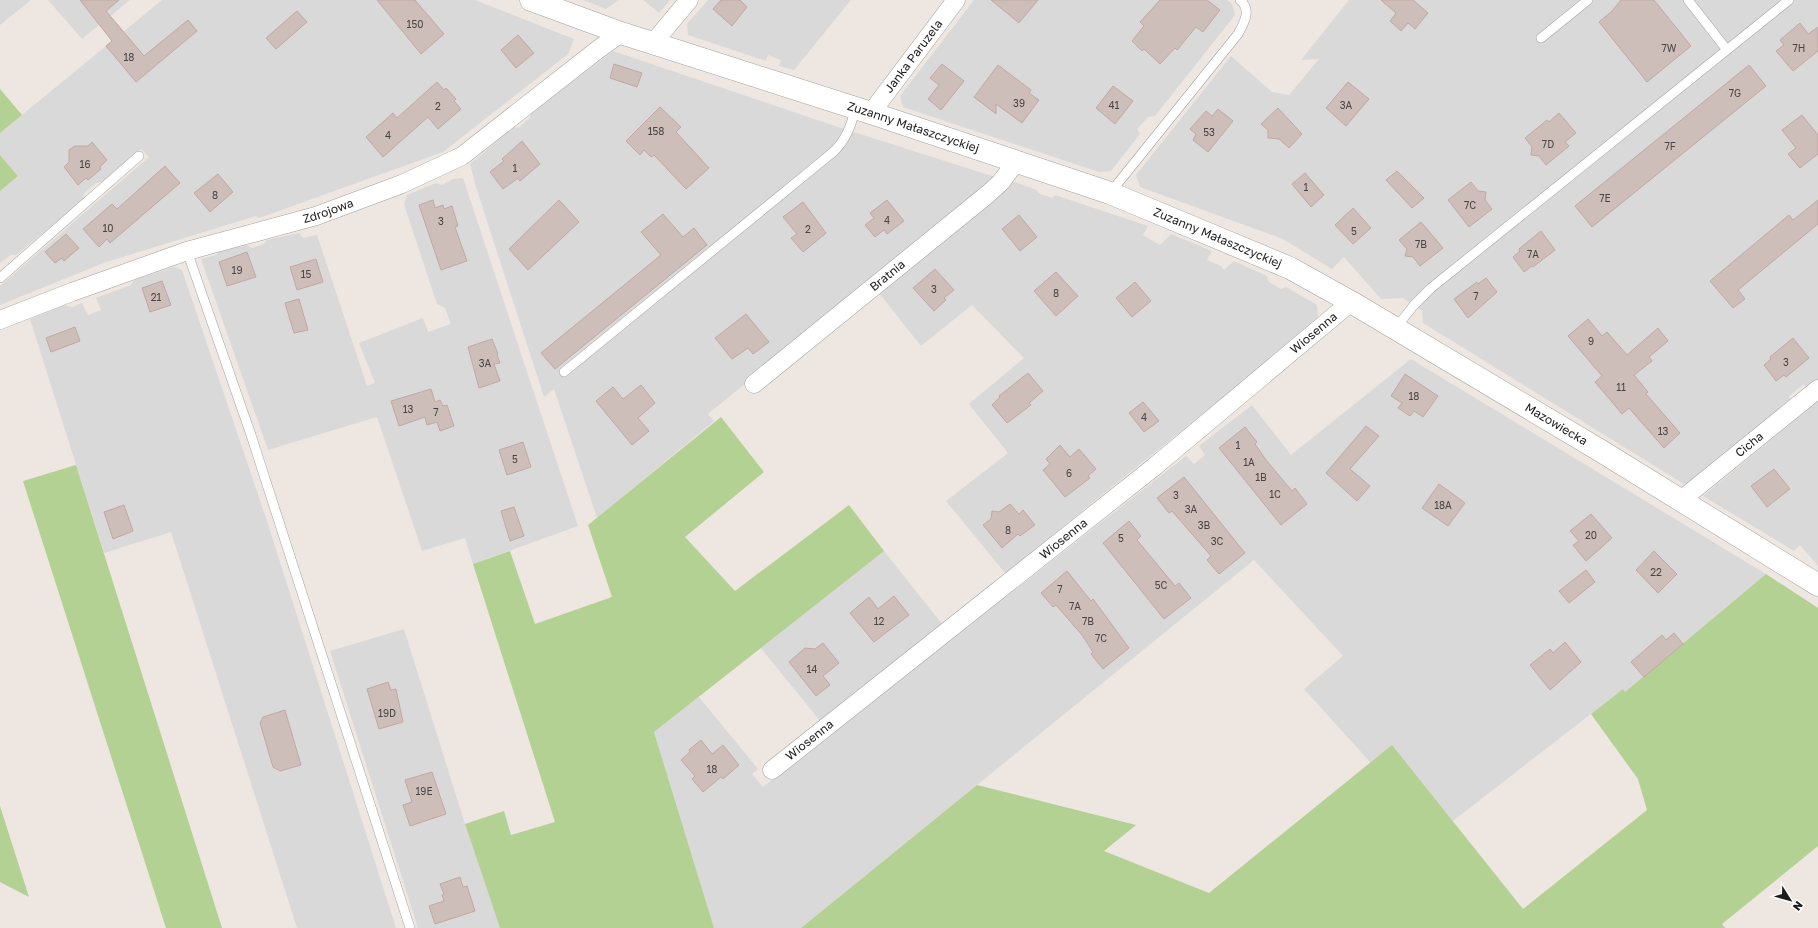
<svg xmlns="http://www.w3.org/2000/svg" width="1818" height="928" font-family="'Golos Text',sans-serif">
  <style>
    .residential { fill: #dad9d9 }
    .forest { fill: #b3d192 }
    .building { fill: #cebeb9; stroke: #c1a8a2 }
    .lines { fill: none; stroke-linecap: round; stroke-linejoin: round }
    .service-casing { stroke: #a3a3a3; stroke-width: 10 }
    .minor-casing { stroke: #a3a3a3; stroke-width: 19 }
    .tertiary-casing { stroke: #a3a3a3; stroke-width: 23 }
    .service { stroke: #fff; stroke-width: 9 }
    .minor { stroke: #fff; stroke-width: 18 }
    .tertiary { stroke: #fff; stroke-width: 22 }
    .labels { text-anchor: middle; stroke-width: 3.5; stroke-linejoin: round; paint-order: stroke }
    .number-label { font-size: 10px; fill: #484443 }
    .street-label { font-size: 12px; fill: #1c1c1c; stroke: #fff }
  </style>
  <rect width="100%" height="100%" fill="#eee6e0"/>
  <!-- residential -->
  <path class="residential" d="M0,0h31l-31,25z
    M48,0h82l-48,39z
    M162,0h313l99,39 -6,15 -125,98 -184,66 -3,-2 -150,46 -106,43v-19l149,-129 -8,-8 -37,32 -8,2 -12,10 -1,7 -67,55h-5l-11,8v-72l18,-15 -18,-21v-22z
    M583,0h36l-13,9z
    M643,0h27l-11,13z
    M708,0h143l-57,70 -15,-4 2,-6 -13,-5 -2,6 -78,-26 -1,-11z
    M974,0h253l5,4 3,11 -80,101 -7,1 -11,12 3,5 -29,37 -12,1 -196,-65 -3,-11z
    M1349,0h469v379l-10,8 -5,-2 -14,11 2,6 -104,84 -264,-163 -1,-12 -19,-13 -22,1 -37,-42 -12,12 -49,-30 -143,-52 -4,-12 95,-119 41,36 17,3 30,-36 -18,1z
    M613,51l225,76 157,50 -91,77 -196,160 6,7 -117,97 -43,-129 -10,8 -68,-210 -6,-23 44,-37 4,1 12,-10 1,-5z
    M463,178l115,348 -105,38 -8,-26 -43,13 -45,-134 -109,33 -67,-191 15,-4 4,-5 25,-6 7,4 12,-4 3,-4 32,-7 4,5 14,-3 50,151 8,-3 -16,-40 64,-25 5,14 23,-8 -6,-16 -8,-4 -33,-100 3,-9 29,-12 6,2 11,-6z
    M1012,181l25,9 1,3 14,5 3,-3 93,31 -5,9 17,10 11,-11 41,17 -5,9 14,6 3,4 10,-9 33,15 2,6 12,7 5,-2 31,18 1,16 -313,252 -59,-72 62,-48 -39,-49 55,-46 -52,-53 -51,41 -42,-53z
    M174,267l8,3 85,251 129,407h-99l-126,-396 -67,21 -74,-234 34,-14 8,2 10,-4 6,12 13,-5 -5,-12 35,-13 3,-5z
    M1411,359l355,215 -141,118 -2,-3 -170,132 -61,-75 -21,17 -67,-74 39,-33 -89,-96 -453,368h-87l-60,-196 45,-35 59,72 -6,5 11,13 423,-331 8,8 11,-9 -6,-9 53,-41 39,50z
    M1818,401v165l-18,-21 -6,6 -91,-55z
    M884,551l58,73 -121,98 -61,-75z
    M404,629l61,195 35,104h-82l-88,-277z"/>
  <!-- forest -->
  <path class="forest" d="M0,89l22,26 -22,18z
    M0,155l18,21 -18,15z
    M721,417l43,55 -79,65 50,54 114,-86 35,46 -230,181 60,196h-214l-35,-104 39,-13 7,24 44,-13 -82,-258 37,-13 25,73 77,-27 -24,-72z
    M76,465l146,463h-56l-143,-447z
    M1766,574l52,34v238l-96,78 3,4h-924l176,-143 159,40 -32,26 105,42 183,-148 131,164 124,-99 -9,-31 -47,-65 32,-25 2,3z
    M0,806l29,91 -29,-15z"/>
  <!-- building -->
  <path class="building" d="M80,0h39l-13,11 38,45 44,-36 9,11 -61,51 -30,-36 6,-5z
    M377,0h38l29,34 -23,20z
    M721,0h19l7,7 -15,19 -19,-17z
    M991,0h47l-19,23z
    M1160,0h47l13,10 -17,22 -7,-5 -19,23 -2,-2 -15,16 -16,-15 -2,2 -10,-10 12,-15 -4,-4z
    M1381,0h32l15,13 -13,16 -7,-6 -7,8 -11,-10 6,-8z
    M1621,0h33l37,46 -44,36 -48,-60 13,-11z
    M297,11l10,11 -31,27 -10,-11z
    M1800,23l8,11 10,-7v24l-25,20 -17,-20 8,-6 -4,-5z
    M518,35l16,18 -18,15 -15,-18z
    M614,64l28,9 -5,14 -27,-9z
    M942,64l22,17 -23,29 -13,-11 11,-14 -9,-7z
    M998,65l33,25 -2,3 10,7 -17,23 -26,-19v10l-22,-17z
    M1749,65l17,21 -174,141 -17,-21z
    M437,82l7,8 2,-2 10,11 -2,2 7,8 -23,20 -10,-12 -45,40 -17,-20 27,-24 4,5z
    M1348,82l21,17 -23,27 -20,-18z
    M1113,86l20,15 -18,23 -19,-16z
    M660,107l21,20 -5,5 33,36 -23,21 -32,-34 -3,2 -7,-7 -4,5 -14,-14z
    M1278,108l24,26 -13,14 -10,-9 -11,-1v-8l-7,-6z
    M1218,109l15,12 -25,31 -15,-12 3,-6 -6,-5 16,-18 6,5z
    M1559,113l17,20 -11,9 4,4 -23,19 -7,-9 -8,-1 1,-8 -7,-9 22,-18 2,2z
    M1802,115l16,20v19l-18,14 -12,-14 8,-6 -14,-18z
    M522,141l18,23 -20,17 -2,-3 -15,11 -13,-17 14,-11 -2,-2z
    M92,142l15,18 -7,7 1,2 -13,11 -2,-2 -8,7 -14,-18 5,-5v-12l6,-4h13z
    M165,166l15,17 -70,60 -3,-4 -8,8 -16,-18 29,-25 5,5z
    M1397,171l27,27 -12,10 -26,-28z
    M1305,173l19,22 -13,12 -19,-23z
    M218,174l15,18 -23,20 -16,-19z
    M1471,182l7,9 8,1 -1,8 7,9 -23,18 -21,-27z
    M433,200l2,8 8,-3 1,4 8,-3 6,20 -3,1 12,34 -26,9 -22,-65z
    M559,200l20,22 -51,48 -19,-21z
    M887,200l17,21 -17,13 -3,-4 -9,7 -10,-12 9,-7 -4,-5z
    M1818,200v24l-80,66 7,9 -12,9 -23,-27 79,-66 4,5z
    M803,202l23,31 -23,19 -12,-14 6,-4 -14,-17z
    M1353,208l18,20 -18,16 -18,-19z
    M663,214l20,23 11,-9 13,17 -152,124 -14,-16 120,-98 -20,-23z
    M1019,215l18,22 -17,14 -18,-22z
    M1421,222l22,26 -23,18 -7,-9 -8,-1 2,-7 -8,-9z
    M1541,231l14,19 -22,17 -1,-1 -8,6 -11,-15 7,-6 -1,-2z
    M66,234l13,14 -15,13 -2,-3 -7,5 -10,-11z
    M247,252l9,25 -29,9 -8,-24z
    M316,259l7,23 -26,8 -7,-23z
    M935,269l19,21 -10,8 2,2 -12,11 -21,-23z
    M1056,272l22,24 -22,20 -22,-25z
    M1486,278l11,14 -29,26 -14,-19 23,-17 1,2z
    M162,281l9,24 -21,7 -8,-24z
    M1135,282l16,19 -19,16 -16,-19z
    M299,299l9,31 -14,3 -9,-30z
    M746,314l23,28 -16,12 -5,-6 -16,11 -17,-21z
    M1588,319l14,17 5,-4 20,23 31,-27 10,13 -19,16 3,4 -18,14 14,17 -2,2 34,39 -16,15 -35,-40 -7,6 -27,-32 7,-6 -34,-40z
    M75,327l5,14 -29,11 -5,-14z
    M1793,338l16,20 -23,19 -2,-2 -8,6 -12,-16 7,-6 -1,-2z
    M492,339l6,15 -1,1 3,8 -6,1 6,17 -21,7 -11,-41z
    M1028,373l15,18 -14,12 2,2 -24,18 -15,-18 8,-8 -1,-1z
    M1405,374l33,22 -15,21 -9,-6 -4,5 -12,-8 4,-5 -11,-7z
    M641,385l14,18 -17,15 11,13 -17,14 -36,-44 17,-14 10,12z
    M431,389l4,13 5,-2 3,6 4,-1 7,21 -14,5 -3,-9 -10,3 -2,-8 -26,9 -8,-25z
    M1143,402l16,19 -15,11 -15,-19z
    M1366,426l13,10 -29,33 20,17 -13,15 -31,-28z
    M1245,427l12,15 -2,2 11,16 26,31 3,-3 12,16 -26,21 -62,-77z
    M523,442l8,25 -24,8 -8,-25z
    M1060,445l10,12 9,-8 17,20 -8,7 2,2 -25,19 -22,-27 7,-6 -4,-5z
    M1774,469l16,20 -23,18 -16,-21z
    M1184,477l61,76 -26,21 -12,-14 4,-4 -39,-45 -3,2 -12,-15z
    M1439,484l26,19 -17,23 -26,-18z
    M1010,504l9,10 4,-4 12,15 -15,11 -2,-2 -16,14 -19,-23 8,-6 1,-8 7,1z
    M124,505l9,26 -20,8 -9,-27z
    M514,507l10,29 -14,5 -9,-30z
    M1591,514l21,24 -26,23 -13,-16 6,-4 -9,-10z
    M1129,521l12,15 -4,4 38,46 4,-3 12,15 -27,21 -61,-76z
    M1654,551l23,23 -19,19 -22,-23z
    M1586,570l9,12 -26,21 -10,-12z
    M1067,571l24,30 2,-2 36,49 -26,21 -12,-15 2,-2 -11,-17 -26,-30 -3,2 -12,-14z
    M894,596l15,19 -35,27 -24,-29 19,-16 9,12z
    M1674,633l9,11 -39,33 -13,-15 31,-27 4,5z
    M1565,642l16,20 -31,28 -20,-25 20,-16 3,4z
    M823,643l16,20 -16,13 7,9 -14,11 -27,-34 16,-14 10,1z
    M388,682l3,8 5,-1 7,33 -24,7 -12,-40z
    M285,710l16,55 -21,6 -7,-4 -13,-44 3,-6z
    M701,740l11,14 11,-9 16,20 -16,14 -2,-2 -18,15 -11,-13 3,-3 -14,-16 9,-8 -1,-2z
    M432,772l14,42 -36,12 -7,-21 9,-3 -7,-22z
    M460,877l3,10 4,-1 8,25 -40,13 -6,-18 15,-5 -2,-6 2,-1 -4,-10z"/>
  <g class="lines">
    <defs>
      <path id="service" d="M1688,0l39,50
        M1541,38l47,-38
        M1110,193l128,-159c6,-11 14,-24 2,-34
        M187,251l64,184 159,493
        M0,278l139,-122
        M1395,329l19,-24 17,-17 358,-288
        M564,372l268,-219c14,-12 19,-28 24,-45"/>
      <g id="minor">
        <path d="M653,43l36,-43"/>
        <path id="s1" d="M871,113l85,-113"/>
        <path id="s2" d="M0,320l72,-28 115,-41 129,-35 86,-32 60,-28 134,-105 25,-18"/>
        <path id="s3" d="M754,384l234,-190 13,-12 15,-20"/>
        <path id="s4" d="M1681,500l137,-111"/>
        <path id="s5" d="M772,770l382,-303 197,-165"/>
      </g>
      <g id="tertiary">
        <path id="s6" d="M531,0l90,33 250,80 239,80 180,75 61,34 250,149 217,134"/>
      </g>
    </defs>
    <!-- service casing -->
    <use href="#service" class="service-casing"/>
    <!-- minor casing -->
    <use href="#minor" class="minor-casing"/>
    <!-- tertiary casing -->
    <use href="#tertiary" class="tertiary-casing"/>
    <!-- service -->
    <use href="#service" class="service"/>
    <!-- minor -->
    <use href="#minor" class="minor"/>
    <!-- tertiary -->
    <use href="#tertiary" class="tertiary"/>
  </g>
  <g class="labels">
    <!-- number labels -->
    <g class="number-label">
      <text x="415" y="28">150</text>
      <text x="1669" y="52">7W</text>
      <text x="1799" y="52">7H</text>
      <text x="129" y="61">18</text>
      <text x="1735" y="97">7G</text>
      <text x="1019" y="107">39</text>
      <text x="1114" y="109">41</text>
      <text x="1346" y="109">3A</text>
      <text x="438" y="110">2</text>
      <text x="656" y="135">158</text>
      <text x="1209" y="136">53</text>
      <text x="388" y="139">4</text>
      <text x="1548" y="148">7D</text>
      <text x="1670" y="150">7F</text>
      <text x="85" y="168">16</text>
      <text x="515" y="172">1</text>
      <text x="1306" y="191">1</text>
      <text x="215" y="199">8</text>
      <text x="1605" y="202">7E</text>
      <text x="1470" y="209">7C</text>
      <text x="887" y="224">4</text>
      <text x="441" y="225">3</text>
      <text x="108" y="232">10</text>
      <text x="808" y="233">2</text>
      <text x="1354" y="235">5</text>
      <text x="1421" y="248">7B</text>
      <text x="1533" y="258">7A</text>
      <text x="237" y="274">19</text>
      <text x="306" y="278">15</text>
      <text x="934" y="293">3</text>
      <text x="1056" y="297">8</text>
      <text x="1476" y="300">7</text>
      <text x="156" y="301">21</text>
      <text x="1591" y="345">9</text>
      <text x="1786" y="366">3</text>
      <text x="485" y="367">3A</text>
      <text x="1621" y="391">11</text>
      <text x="1414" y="400">18</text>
      <text x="408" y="413">13</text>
      <text x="436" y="416">7</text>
      <text x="1144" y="421">4</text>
      <text x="1663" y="435">13</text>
      <text x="1238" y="449">1</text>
      <text x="515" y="463">5</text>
      <text x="1249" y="466">1A</text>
      <text x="1069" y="477">6</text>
      <text x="1261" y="481">1B</text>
      <text x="1275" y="498">1C</text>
      <text x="1176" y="499">3</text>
      <text x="1443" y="509">18A</text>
      <text x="1191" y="513">3A</text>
      <text x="1204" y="529">3B</text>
      <text x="1008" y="534">8</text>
      <text x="1591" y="539">20</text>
      <text x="1121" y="542">5</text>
      <text x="1217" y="545">3C</text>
      <text x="1656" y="576">22</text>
      <text x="1161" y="589">5C</text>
      <text x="1060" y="593">7</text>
      <text x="1075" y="610">7A</text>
      <text x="879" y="625">12</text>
      <text x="1088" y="625">7B</text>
      <text x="1101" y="642">7C</text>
      <text x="812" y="673">14</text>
      <text x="387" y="717">19D</text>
      <text x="712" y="773">18</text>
      <text x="424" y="795">19E</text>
    </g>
    <!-- street labels -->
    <g class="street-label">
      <text dy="4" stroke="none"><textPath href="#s1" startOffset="71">Janka Paruzela</textPath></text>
      <text dy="4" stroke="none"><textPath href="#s6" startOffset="403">Zuzanny Małaszczyckiej</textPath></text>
      <text dy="4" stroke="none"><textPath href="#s2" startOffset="346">Zdrojowa</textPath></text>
      <text dy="4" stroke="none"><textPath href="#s6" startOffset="727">Zuzanny Małaszczyckiej</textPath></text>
      <text dy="4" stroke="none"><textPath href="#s3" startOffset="172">Bratnia</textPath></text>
      <text dy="4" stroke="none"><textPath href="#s5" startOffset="696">Wiosenna</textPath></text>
      <text dy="4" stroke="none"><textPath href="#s6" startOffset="1114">Mazowiecka</textPath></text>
      <text dy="4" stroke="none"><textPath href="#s4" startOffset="88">Cicha</textPath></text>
      <text dy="4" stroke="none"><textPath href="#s5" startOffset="372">Wiosenna</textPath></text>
      <text dy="4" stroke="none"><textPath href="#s5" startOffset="48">Wiosenna</textPath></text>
    </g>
  </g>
  <!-- north arrow -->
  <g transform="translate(1790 900) rotate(127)" stroke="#ffffff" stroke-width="3" paint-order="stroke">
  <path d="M0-3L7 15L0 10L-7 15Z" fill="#1c1c1c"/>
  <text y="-6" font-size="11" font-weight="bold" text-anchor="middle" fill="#1c1c1c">N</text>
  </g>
</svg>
